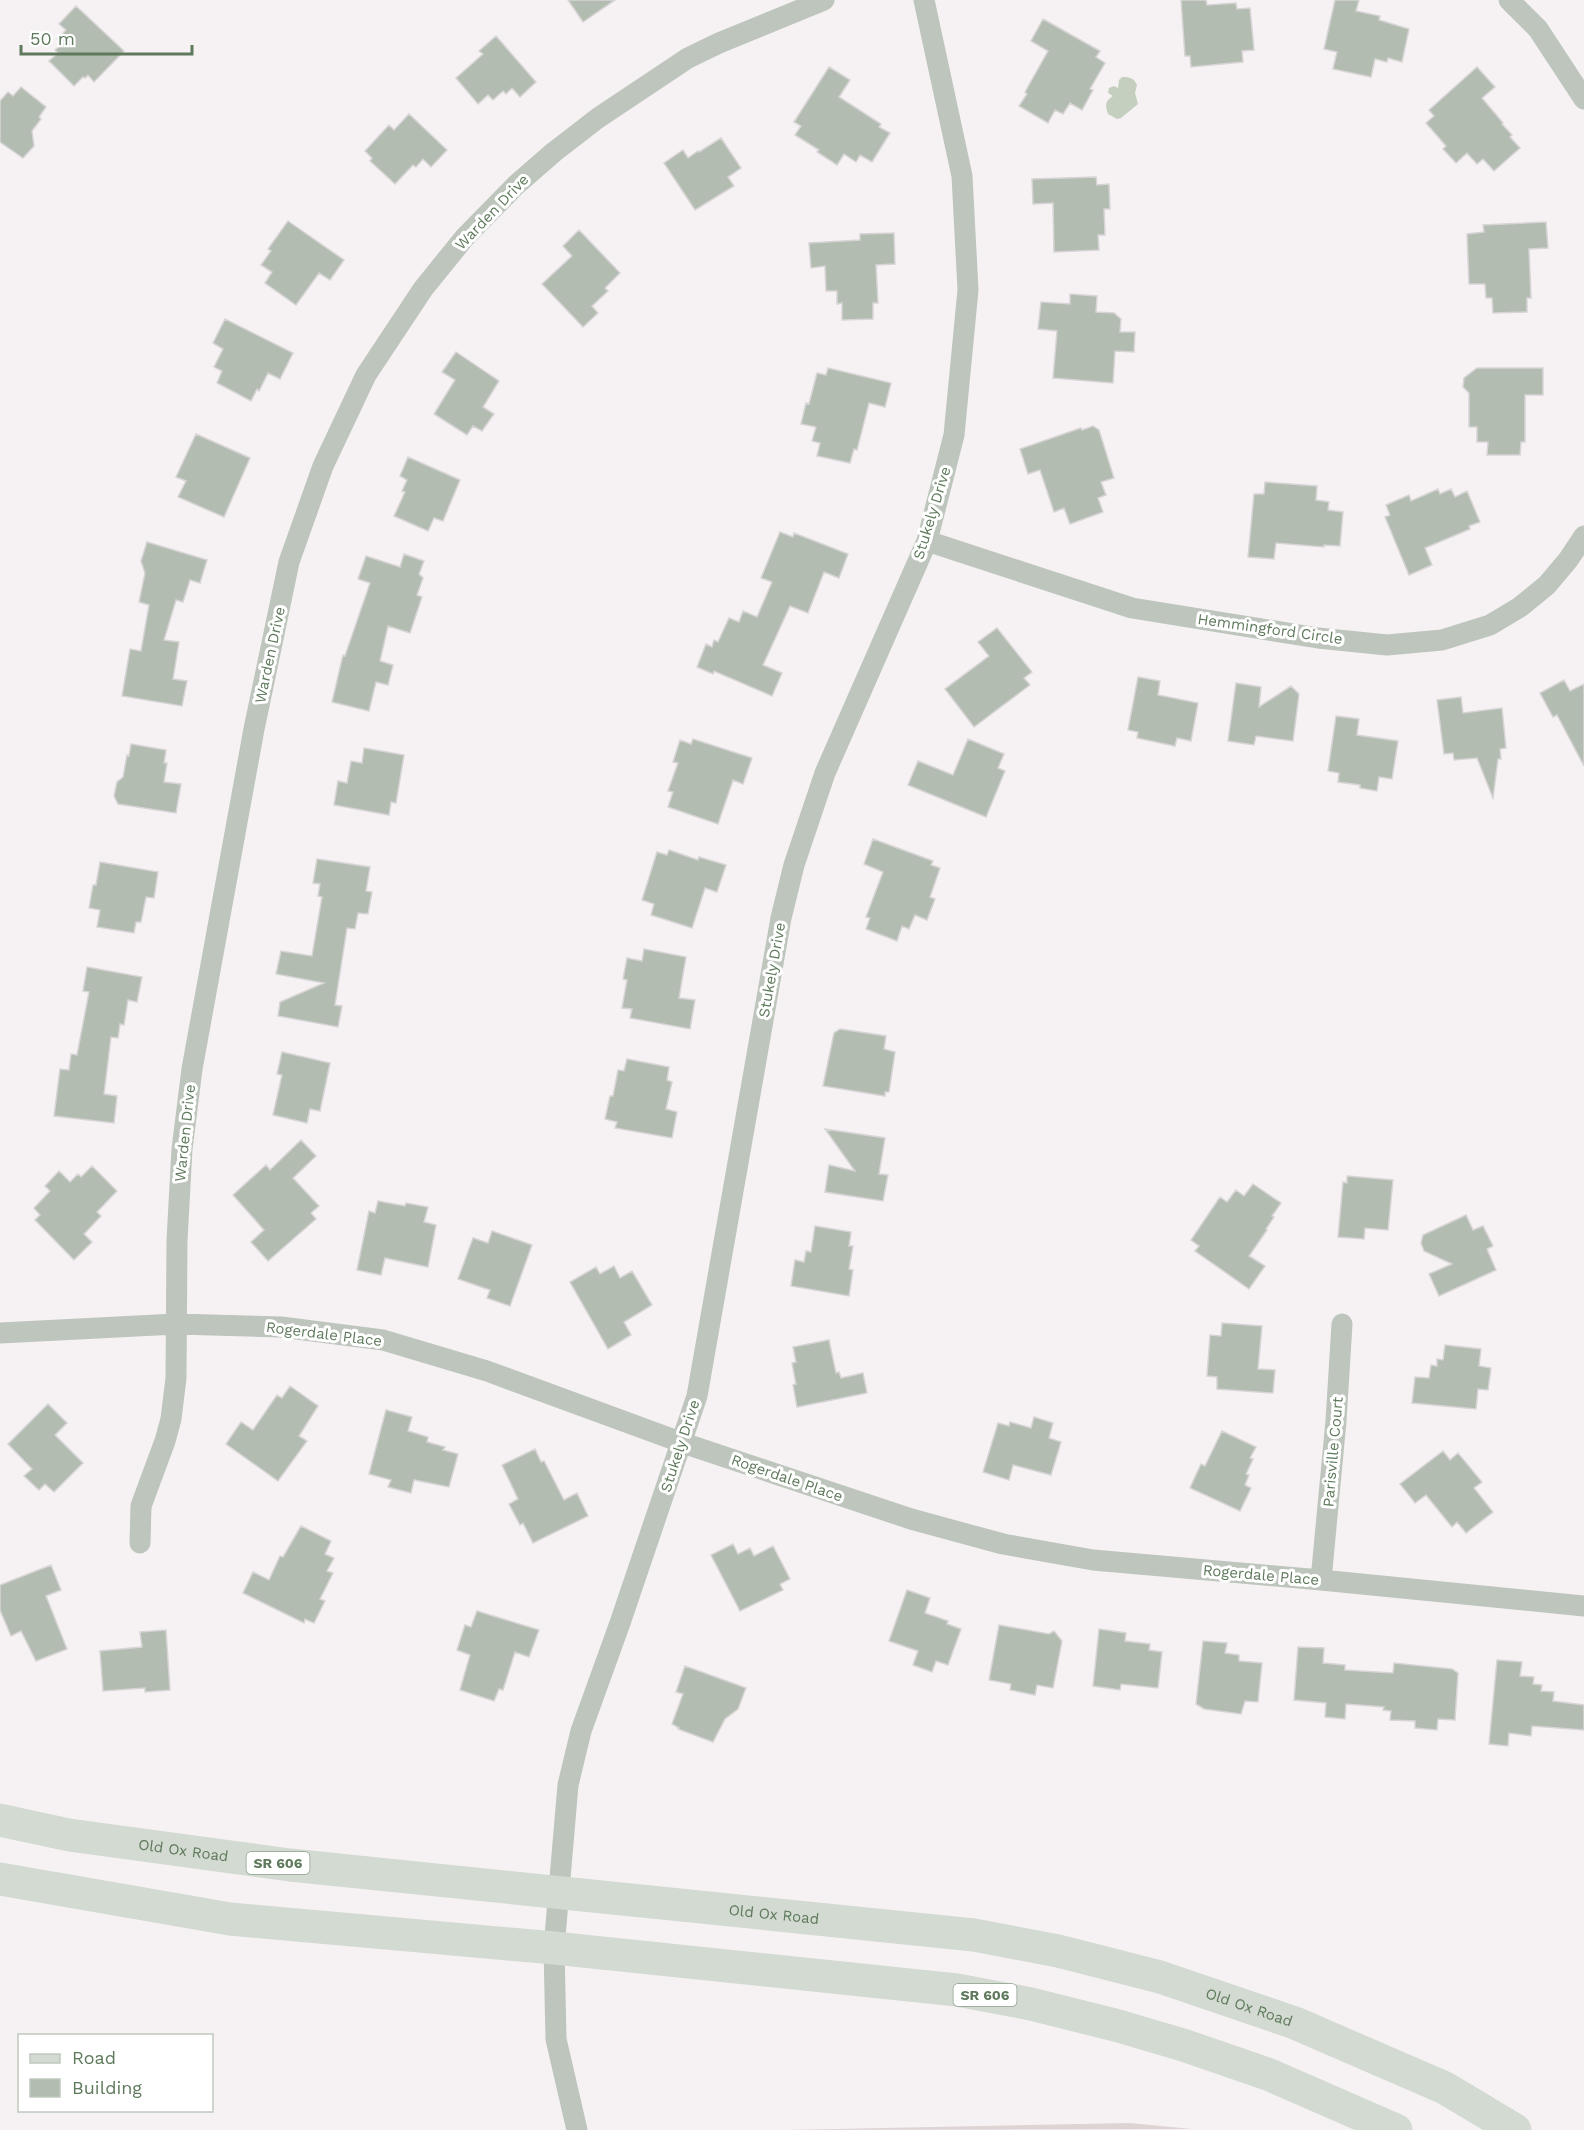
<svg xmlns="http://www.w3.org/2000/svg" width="1584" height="2130" font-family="'Work Sans',sans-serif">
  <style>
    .green { fill: #ddd4d3 }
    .water { fill: #c5cfbf }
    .building { fill: #b2bcb0; stroke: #d7d4d6; stroke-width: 1.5 }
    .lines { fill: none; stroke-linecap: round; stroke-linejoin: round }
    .minor { stroke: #bdc5bc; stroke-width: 21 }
    .primary { stroke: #d2dad1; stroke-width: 33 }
    .labels { text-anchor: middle; stroke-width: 6; stroke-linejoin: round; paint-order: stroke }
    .shield { fill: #fff; stroke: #8ea18c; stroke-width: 1.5 }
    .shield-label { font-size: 14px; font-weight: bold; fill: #5e795b }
    .street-label { font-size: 15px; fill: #5e795b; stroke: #fff }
  </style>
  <rect width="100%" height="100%" fill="#f6f2f4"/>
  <!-- green -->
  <path class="green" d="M1130,2123l62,6 -406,1z"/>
  <!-- water -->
  <path class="water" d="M1122,77c8,0 12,1 15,8l-2,8 3,11 -17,14 -4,1 -9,-5c-3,-9 -3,-13 5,-18l-5,-3 1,-5 5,-2 4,2 1,-8z"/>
  <!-- building -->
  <path class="building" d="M568,0h47l-32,22z
    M1181,0h25l1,5 29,-2 1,6 13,-1 4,42 -12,1 1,11 -52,5 -1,-11h-5z
    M1335,0h24l-3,11 24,5 -1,4 30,9 -7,33 -14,-4 -1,4 -12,-3 -4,18 -38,-8 4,-17 -13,-3z
    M76,6l48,45 -30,31 -6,-7 -3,3 -2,-1 -9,9 -25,-25 9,-8 -3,-3 7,-6 -5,-5 9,-9 -7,-6z
    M1043,19l57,32 -4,6 9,6 -15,26 3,1 -11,20 -12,-7 -7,11 -8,-4 -7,13 -29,-17 8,-12 -2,-2 23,-41 -17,-10z
    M496,36l40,46 -16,15 -8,-9 -6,6 -3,-3 -10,9 -5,-5 -10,9 -22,-26 27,-24 -4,-3z
    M829,67l21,13 -11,17 42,27 -2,3 11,6 -18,29 -12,-7 -4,7 -12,-8 -7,11 -20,-13 2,-2 -24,-15 6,-9 -7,-4z
    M1477,67l18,20 -13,11 21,25 -1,1 10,11 -2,2 10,11 -26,23 -11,-12 -6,5 -10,-11 -11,10 -13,-14 3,-3 -20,-23 8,-7 -5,-6z
    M21,87l25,20 -7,10 2,2 -9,12 2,15 -11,12 -23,-16v-41l8,-9 5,4z
    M409,114l38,36 -16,17 -8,-8 -7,8 -3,-2 -18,19 -25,-23 2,-3 -7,-7 24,-26 5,5z
    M721,138l20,30 -13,9 6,9 -39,24 -31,-47 19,-13 5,8 10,-7 1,1z
    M1096,177l1,8 12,-1 1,25h-6l1,26h-7l1,15 -45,2 -1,-49 -20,1 -1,-25z
    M288,221l56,39 -14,20 -11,-7 -23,32 -31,-22 7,-11 -11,-7 10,-14 -3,-2z
    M1546,222l2,26 -19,1 2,49h-4v14l-34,1 -1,-15h-6l-1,-14h-16l-2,-50 17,-2 -1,-7z
    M579,230l41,43 -15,15 3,3 -16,15 6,7 -15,14 -41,-43 30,-28 -9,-10z
    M894,233l1,31 -19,1 2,38h-5v16l-31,1v-17l-5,1v-13h-11l-1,-25 -14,2 -2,-25 51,-3v-6z
    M1070,294l27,2 -1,16 18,1 7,6 -1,13h15l-1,20 -19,-1 -2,32 -60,-5 4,-47 -19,-2 3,-27 29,2z
    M225,319l68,34 -13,26 -12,-6 -9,18 -2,-2 -6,12 -34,-18 5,-12 -8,-4 9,-18 -10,-6z
    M456,352l43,29 -16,26 11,7 -12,17 -9,-5 -6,9 -33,-21 21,-34 -13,-8z
    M828,368l63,15 -6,24 -16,-4 -12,47 -3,-1 -4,14 -33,-7 3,-13 -8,-2 4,-14 -15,-3 5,-21 3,1 8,-31 9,2z
    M1477,368h66v27h-18v47h-4l-1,13h-33l1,-13h-11v-15h-8v-34l-6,-6 1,-9z
    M1093,426l6,4 15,48 -13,4 5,13 -8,3 5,14 -33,12 -6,-16 -10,4 -14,-42 -12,4 -8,-25 61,-21 1,2z
    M196,434l54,24 -26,59 -46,-20 8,-16 -10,-4z
    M408,457l52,23 -17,41 -9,-3 -6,13 -34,-15 11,-24 -3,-1 5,-11 -7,-4z
    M1265,482l52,4 -1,14 13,2 -1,8 15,2 -3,34 -16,-1v2l-48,-4 -2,16 -26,-2 6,-63h10z
    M1438,489l2,5 11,-5 4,8 12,-6 13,31 -11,4 1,3 -45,19 7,17 -23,10 -24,-58 5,-2 -4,-10 23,-10 2,6z
    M780,532l13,5 1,-4 54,21 -9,24 -15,-6 -16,41 -18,-7 -27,59 19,8 -10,23 -58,-25 -1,3 -16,-7 9,-23 6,3 2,-7 4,2 11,-24 10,4 4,-11 14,6 15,-35 -11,-4z
    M147,542l60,18 -7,23 -10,-3 -7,22 -7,-2 -12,40 15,2 -6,37 14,2 -5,25 -60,-10 8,-47 11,2 8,-46 -10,-3 6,-29 -4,-12z
    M404,554l20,7 -5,13 4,4 -6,17 5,2 -12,36 -22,-7 -8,35 13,4 -5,20 -12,-3 -7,29 -37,-9 11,-47 2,1 25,-73 -12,-4 8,-23 34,11z
    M997,628l35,44 -8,6 6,7 -56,42 -29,-38 44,-33 -11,-14z
    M1138,677l22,4 -2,14 40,8 -7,38 -14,-3 -2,8 -38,-8 1,-6 -10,-2z
    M1564,680l6,11 14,-7v82l-27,-51 -4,2 -13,-24z
    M1236,683l25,4 -2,20 32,-21 8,8 -6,47 -37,-5 -2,9 -26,-4z
    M1461,697l2,16 39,-5 4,40 -6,1 1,10h-3l-5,39 -16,-40 -23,2 -1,-7 -9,1 -7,-54z
    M1336,716l23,3 -2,16 41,6 -6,38 -13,-2 -2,14 -17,-3v-3l-22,-3 1,-9 -11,-2z
    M693,739l59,19 -9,26 -10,-4 -15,44 -50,-17 5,-15 -5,-1 10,-28 -5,-1 7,-22 11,4z
    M968,739l36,15 -6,14 7,3 -19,46 -78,-32 10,-24 35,14z
    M131,744l35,6 -2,13h3l-3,19 17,2 -5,29 -58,-9 -4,-8 3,-14 6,-5 4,-22 2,1z
    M364,748l40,7 -8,48 -5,-1 -2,13 -55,-10 4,-24 9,2 4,-22 11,2z
    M873,839l60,22 -2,4 9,3 -10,29 5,2 -8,21 -12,-5 -6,14 -7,-3 -5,15 -31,-12 4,-11 -4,-1 17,-45 -19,-8z
    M669,850l29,10 1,-3 27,8 -9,27 -12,-4 -13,40 -41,-13 3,-11 -12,-4 15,-48 10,3z
    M317,859l53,8 -4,24 6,1 -4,22 -10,-1 -3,16 -8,-1 -12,77 7,1 -4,21 -60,-11 2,-14 44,-19 -48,-9 5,-23 31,5 10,-59 -4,-1 2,-12 -7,-1z
    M100,862l58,10 -4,26 -8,-1 -5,25h-5l-2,11 -37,-6 3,-17 -11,-2 4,-23h3z
    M644,949l42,8 -7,41 16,2 -5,29 -60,-11 2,-9 -10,-1 5,-28 -4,-1 4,-21 15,3z
    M87,967l55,10 -5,25 -9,-2 -4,25 -4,-1 -2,14 -7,-1 -7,57 13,2 -3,27 -60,-7 6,-47 9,1 2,-16 6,1 12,-63 -6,-1z
    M840,1029l46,7 -2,13 11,3 -6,40h-4v4l-62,-10 11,-53z
    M282,1052l48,11 -10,48 -10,-2 -3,14 -34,-8 9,-40 -5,-1z
    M627,1059l42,8 -2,13 5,2 -6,27 11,3 -5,26 -57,-10 2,-6 -12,-3 5,-23h3l5,-26 6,1z
    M825,1129l60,9 -6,36 9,1 -5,26 -58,-9 4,-27 26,6z
    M301,1140l15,16 -23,22 26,28 -8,7 5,6 -48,42 -17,-19 13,-12 -31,-35 33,-30 4,5z
    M92,1166l25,25 -20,21 4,4 -17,18 8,8 -18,18 -39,-40 5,-5 -6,-7 16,-17 -5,-5 14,-15 11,11 8,-8 3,3z
    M1347,1176l46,4 -5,50 -23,-2 -1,11 -26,-2 5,-55 4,1z
    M1253,1184l28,19 -9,13 2,1 -8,12 1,1 -18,26 16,10 -16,23 -54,-38 4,-5 -8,-6 29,-43 7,5 9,-12 8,6z
    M378,1201l27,5 1,-3 22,4 -4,15 12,3 -8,42 -43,-9 -4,17 -24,-5 12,-59 6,2z
    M1466,1215l7,15 10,-4 10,20 -6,3 9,21 -57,26 -10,-22 23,-10 -28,-13 -3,-8 2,-8z
    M815,1226l36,6 -2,14h4l-4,23 4,1 -4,26 -58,-10 4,-26 9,2 2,-11 5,1z
    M492,1231l40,14 -22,61 -23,-8 3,-8 -32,-11 15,-41 15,5z
    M614,1266l6,12 12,-7 20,34 -28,17 7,13 -23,14 -38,-67 26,-15 4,7z
    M1222,1323l40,3 -4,43 17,1 -2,23 -56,-4v-12l-10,-1 3,-41 11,1z
    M829,1340l7,33 3,-1 2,6 22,-5 4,20 -70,14 -4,-22 3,-1 -4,-21 4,-1 -3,-15z
    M1445,1345l36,4 -2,17 12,2 -3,22 -10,-1 -2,20 -64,-6 3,-26 14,1 2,-13 6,1v-7l6,1z
    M290,1386l28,20 -19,30 8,5 -29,40 -52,-37 15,-22 12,8 24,-35 5,3z
    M48,1404l19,19 -12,12 28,28 -29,29 -9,-8 -6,6 -15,-14 8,-7 -24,-25z
    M386,1410l26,7 -4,14 20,6 -1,5 18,5 -2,3 15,4 -9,33 -35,-7 -3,13 -23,-6 3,-7 -22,-6z
    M1034,1417l19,6 -4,15 12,4 -10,33 -38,-10 -4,15 -26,-8 15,-49 11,3 1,-4 21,6z
    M1222,1431l34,16 -6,11 3,1 -7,15 3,1 -4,10 6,3 -11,23 -50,-23 11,-24 4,2z
    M535,1449l6,13 3,-1 20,39 13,-7 11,23 -55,27 -10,-20 -3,2 -11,-21 9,-5 -16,-34z
    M1443,1451l7,9 8,-7 24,29 -8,6 19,24 -27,21 -9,-11 -5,5 -26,-32 -11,8 -15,-19z
    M301,1526l30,15 -6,13 9,4 -7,13 6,2 -13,26 5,2 -11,22 -9,-4 -1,4 -61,-30 10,-21 16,8 11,-24 3,1z
    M733,1544l5,10 12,-6 4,8 19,-10 17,33 -10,5 3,6 -43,21 -29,-56z
    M51,1565l10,25 -15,6 21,53 -31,12 -15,-30 -10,5 -11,-26v-25z
    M907,1590l23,8 -5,15 23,8 -1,3 14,5 -13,36 -12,-4 -4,11 -19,-7 5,-14 -29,-10z
    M477,1611l62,19 -10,27 -14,-5 -12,38 -4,-1 -5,12 -34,-11 10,-35 -13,-5 8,-25 6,2z
    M999,1625l50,9 5,-3 8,10 -9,47 -16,-3 -2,10 -25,-5 1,-6 -22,-4z
    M1099,1629l27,4 -1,8 25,3 -1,6 13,2 -4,36 -37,-4 -1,6 -27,-4z
    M166,1630l4,60 -25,2v-4l-42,3 -3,-40 42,-4 -2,-15z
    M1203,1641l24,2 -2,10 14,2v6l23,2 -4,39 -13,-1 -4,13 -37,-5 -8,-5z
    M1298,1647l26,1 -1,15 22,2v5l48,3 1,-10 58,6 6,4 -3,47 -17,-1 -1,11 -22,-2v-7l-25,-1 1,-9 -8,-1 1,-3 -38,-3 -1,15 -20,-2 1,-14 -32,-3z
    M1497,1660l25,2 -2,14 14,1 -1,7 9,1 -1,6 13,1 -1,9 31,4v25l-52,-4 -1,10 -22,-3 -1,13 -19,-2z
    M685,1666l61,22 -8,21 -13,10 -12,23 -35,-13 1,-1 -7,-4 11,-30 -7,-2z"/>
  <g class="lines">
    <!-- minor -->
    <path class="minor" d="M1509,0l29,29 46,70
      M927,541l205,67 186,30 69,7 55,-5 48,-15 30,-18 27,-22 21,-25 16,-24
      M0,1333l176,-9 105,3 102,13 104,31 196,72 228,76 92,25 90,16 228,20 263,26
      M140,1543l1,-37 24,-65 6,-22 5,-41 1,-138 5,-91 10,-80 62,-340 35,-167 34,-96 43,-91 57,-86 42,-52 51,-52 38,-33 44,-34 90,-60 31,-15 105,-43
      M1321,1580l15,-159 6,-97
      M577,2130l-21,-91 -2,-91 14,-163 13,-54 39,-108 77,-227 84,-478 13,-53 31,-92 102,-232 27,-106 14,-145 -6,-114 -38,-176"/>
    <!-- primary -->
    <g class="primary">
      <path id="s1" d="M0,1820l69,15 221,30 684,70 84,16 102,26 135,46 150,65 70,42"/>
      <path d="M0,1879l230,40 324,29 403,42 74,14 84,21 68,20 87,30 126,55"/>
    </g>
  </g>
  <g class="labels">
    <!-- shield labels -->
    <g class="shield">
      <rect x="246.5" y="1852" width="63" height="22" rx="4.5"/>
      <rect x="953.5" y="1984" width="63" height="22" rx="4.5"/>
    </g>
    <g class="shield-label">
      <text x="278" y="1868">SR 606</text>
      <text x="985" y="2000">SR 606</text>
    </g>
    <!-- street labels -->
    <g class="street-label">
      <text transform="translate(492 212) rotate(-46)" y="5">Warden Drive</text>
      <text transform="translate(932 513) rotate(-73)" y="5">Stukely Drive</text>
      <text transform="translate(1270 629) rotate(8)" y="5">Hemmingford Circle</text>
      <text transform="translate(270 655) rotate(-78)" y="5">Warden Drive</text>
      <text transform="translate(772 970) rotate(-80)" y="5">Stukely Drive</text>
      <text transform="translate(185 1133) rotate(-84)" y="5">Warden Drive</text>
      <text transform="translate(324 1334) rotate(7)" y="5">Rogerdale Place</text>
      <text transform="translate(680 1446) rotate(-72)" y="5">Stukely Drive</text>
      <text transform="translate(1333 1452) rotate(-85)" y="5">Parisville Court</text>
      <text transform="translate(787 1478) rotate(19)" y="5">Rogerdale Place</text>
      <text transform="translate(1261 1575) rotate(5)" y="5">Rogerdale Place</text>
      <text dy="5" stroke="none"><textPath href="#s1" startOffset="186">Old Ox Road</textPath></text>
      <text dy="5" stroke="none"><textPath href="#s1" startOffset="780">Old Ox Road</textPath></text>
      <text dy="5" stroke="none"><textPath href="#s1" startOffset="1266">Old Ox Road</textPath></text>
    </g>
  </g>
  <!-- legend -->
  <rect x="18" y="2034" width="195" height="78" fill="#ffffff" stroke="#bfc9bd" stroke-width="1.5"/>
  <rect x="30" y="2054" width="30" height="9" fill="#d2dad1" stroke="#bfc9bd" stroke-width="1.5"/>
  <text x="72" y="2064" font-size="18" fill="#5e795b">Road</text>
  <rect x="30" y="2079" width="30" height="18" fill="#b2bcb0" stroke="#bfc9bd" stroke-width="1.5"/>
  <text x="72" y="2094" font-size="18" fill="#5e795b">Building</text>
  <!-- scale -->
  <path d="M21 45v9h171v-9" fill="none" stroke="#5e795b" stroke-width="3"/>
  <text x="30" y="45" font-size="18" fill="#5e795b" stroke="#ffffff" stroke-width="4.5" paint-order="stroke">50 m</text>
</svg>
